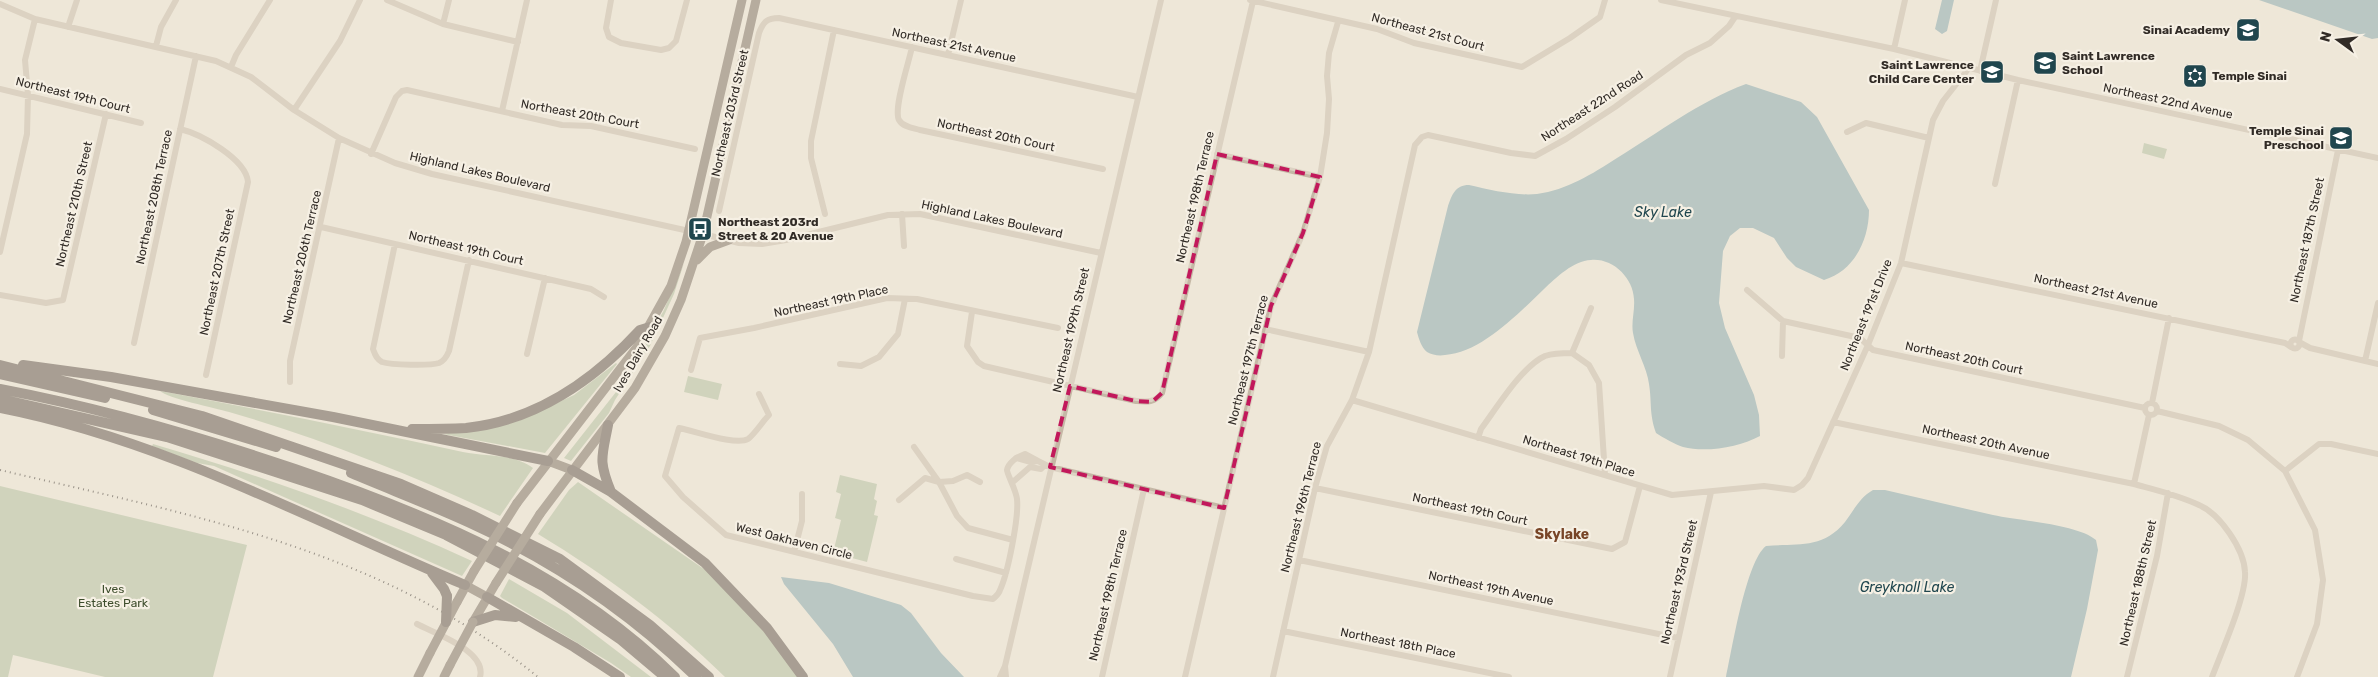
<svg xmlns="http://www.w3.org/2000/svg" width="2378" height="677" font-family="Rubik,sans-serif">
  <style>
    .green { fill: #acbb9a }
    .water { fill: #7aa0a8 }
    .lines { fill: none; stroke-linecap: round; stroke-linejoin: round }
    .minor { stroke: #c5b8a6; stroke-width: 6 }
    .major { stroke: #726458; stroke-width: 9 }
    .highway { stroke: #52463e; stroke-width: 10 }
    .rail { stroke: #312b26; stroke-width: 2; stroke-dasharray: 1 4; stroke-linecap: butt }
    .major-bridge { stroke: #726458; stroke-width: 9 }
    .highway-bridge { stroke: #52463e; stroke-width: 10 }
    .marked { fill: none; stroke: #c2185b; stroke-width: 4; stroke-dasharray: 10 6; stroke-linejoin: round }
    .labels { text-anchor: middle; stroke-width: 4.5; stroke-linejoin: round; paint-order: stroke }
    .poi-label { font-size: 12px; font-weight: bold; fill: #312b26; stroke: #f6f0e4; text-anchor: end }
    .street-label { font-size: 12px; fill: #312b26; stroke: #f6f0e4 }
    .park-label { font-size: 12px; fill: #3d4d2c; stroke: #f6f0e4 }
    .water-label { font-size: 14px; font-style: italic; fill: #20464e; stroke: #f6f0e4 }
    .neighbourhood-label { font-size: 14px; font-weight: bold; fill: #784527; stroke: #f6f0e4 }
  </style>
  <rect width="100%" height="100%" fill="#eee7d8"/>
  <!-- green -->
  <path class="green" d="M2144,143l23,6 -3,10 -22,-6z
    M684,263l-10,31 -24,52 -35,54 -6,13 -38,48 -7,-3 63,-80 12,-27 24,-39z
    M616,363l1,1 -72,89 -102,-19 75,-13 56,-26z
    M688,376l34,8 -4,16 -34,-8z
    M160,391c102,19 202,39 303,61 23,5 50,1 70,16l-33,48c-88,-41 -178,-77 -271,-104 -14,-4 -62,-14 -69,-21z
    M153,444c109,32 215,69 319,117l-10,15 -248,-110 -17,-3 -45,-17z
    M840,475l37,9 -3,15 3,2 -3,14 4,1 -11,46 -34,-9 8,-33 -6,-2 6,-24 -5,-2z
    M578,482l136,94 41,41 45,60h-75c-58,-57 -118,-101 -187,-143l31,-44z
    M0,486l247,59 -34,132h-108l-92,-22 -5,22h-8z
    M509,579l58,34 84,64h-20l-20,-14 -109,-65 -2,-2z"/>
  <!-- water -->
  <path class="water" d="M1942,0h12l-7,31 -5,3 -7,-5z
    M2259,0h119v38l-6,1z
    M1746,84l55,18 16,15 52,93c0,30 -15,61 -45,70l-28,-13 -9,-9 -13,-20 -21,-10h-13l-10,8 -7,15 -4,52 6,25 29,67 5,20 1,21c-20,11 -54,17 -77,11 -9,-3 -19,-9 -27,-14 -7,-20 -4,-30 -7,-49 -2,-17 -13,-33 -16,-51 -2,-11 2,-22 1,-34 -1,-21 -21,-41 -43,-39 -18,1 -34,17 -47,29 -25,24 -63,64 -99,66 -6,1 -13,0 -18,-3 -6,-5 -8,-13 -10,-20l31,-126c4,-11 7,-21 21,-21 22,5 46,11 68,9 30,-4 55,-20 80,-36 41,-25 83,-57 129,-74z
    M1873,490h12c36,8 72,17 108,25 27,6 84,9 103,25l2,10 -11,59 -16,68h-345c6,-27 20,-116 40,-131 30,-3 56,4 79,-24 9,-12 15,-25 28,-32z
    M781,577l48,6 72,22 10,8 30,40 23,24h-111l-20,-33 -49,-60z"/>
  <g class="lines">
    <!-- minor -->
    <path class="minor" d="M387,0l56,24 75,18
      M611,0l-5,28 3,9 12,6 40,7 8,-2 7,-7 11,-41
      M1250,0l127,29 37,14 108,24 48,-29 30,-21 5,-17
      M1661,0l233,49 124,31 360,78
      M0,4l35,15 181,42 35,16 43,33 45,28 56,25 37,11 257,57
      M443,24l6,-24
      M68,27l9,-27
      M156,46l5,-19 15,-27
      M912,47c-3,15 -19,62 -13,73 4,7 14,8 21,10l183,39
      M1894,49l11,-49
      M948,55l13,-55
      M231,67l5,-12 34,-55
      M1980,71l16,-71
      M0,89l141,34
      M294,110l46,-69 20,-41
      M502,111l25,-111
      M180,129c21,5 66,30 68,53l-42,193
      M1847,132l19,-9 63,15
      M371,154l25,-57 6,-6 5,-1 155,35 29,1 104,23
      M1217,154l103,23
      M1995,184l23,-104
      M719,211l40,-178c4,-11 8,-15 20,-15l359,79
      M825,214l-14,-56v-17l23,-111
      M902,214l2,32
      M321,227l270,62 13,8
      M703,234l36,9 23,1 24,-4 102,-25 32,-1 181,39
      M395,244l-22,105c2,5 3,10 9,13 9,3 48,4 57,1 5,-2 8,-7 10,-12l20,-91
      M0,252l27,-118 1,-39 -3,-35 10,-41
      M1901,263l384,80 6,4
      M1747,290l36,31 -1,35
      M0,295l46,8 17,-3 43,-186
      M972,312l-5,34 11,16 6,4 152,35c11,1 18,2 26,-8l91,-392
      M1783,321l77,17 13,12 272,58
      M1265,329l104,23
      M2290.5 344a4.5 4.5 0 1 1 9 0a4.5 4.5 0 1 1-9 0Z
      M2299,341l39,-191
      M2299,342l11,6 68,16
      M134,343l62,-287
      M1572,353l17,12 10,18 6,92
      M1572,353l19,-45
      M527,354l18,-76
      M2365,361l13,-58
      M840,364l21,2 18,-9 19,-23 7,-35
      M691,370l9,-32 54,-10 133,-30 30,1 141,29
      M290,382v-21l49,-223
      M759,394l10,21c-6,6 -15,20 -21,24 -12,7 -53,-8 -69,-11l-14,48 18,21 43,38 247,61 20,3c3,-3 6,-5 7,-9 8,-17 19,-73 17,-91 -1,-9 -10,-25 -10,-29 1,-6 5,-8 9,-12l15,4 7,-1 12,6 174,41
      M1352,400l320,95 92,-9 30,4 8,-5 6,-7 60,-133 33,-82 32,-143 10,-19 26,-33
      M2145 409a6 6 0 1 1 12 0a6 6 0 1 1-12 0Z
      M2152,403l17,-85
      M2157,411l62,15 29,14 37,31 30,59 8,50 -6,44 -20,53
      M1833,422l301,62c22,6 44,11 65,21 21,9 45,44 46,67 2,23 -24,81 -33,105
      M1478,438l3,-9c15,-20 41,-63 64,-73 9,-3 18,-3 27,-3
      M914,447l25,35 14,-1 14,-6 13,7
      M1016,458l9,-4 13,7
      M2285,471l34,-27h12l47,10
      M1014,481l16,-14 11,2 4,-4
      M2134,484l15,-69
      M1315,488l297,61 13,-7 15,-56
      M899,500l26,-22 14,4 18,34 11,12 45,12
      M794,552l8,-31v-27
      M956,559l50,14
      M1299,560l379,78
      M417,624c19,10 70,27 63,53
      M1283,631l226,46
      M1000,677l5,-11
      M1006,677l-1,-11 156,-666
      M1102,677l42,-188
      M1185,677l86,-371 32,-73 17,-56 7,-44 2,-34 -2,-23 2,-23 9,-31
      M1273,677l42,-189 12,-42 25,-46 17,-48 46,-207 7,-8 6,-2 83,18 24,3 31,-17 49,-32 71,-52 24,-12 19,-17 6,-9
      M1670,677l41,-185
      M2127,677l30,-121 11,-63"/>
    <!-- major -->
    <path class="major" d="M697,260l13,-13 19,-7
      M548,461l24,9
      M517,503l120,-156 34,-61 15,-44 56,-242
      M540,514l95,-126 30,-52 16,-36 22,-66 53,-234
      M465,585l22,12
      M457,602l17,-31
      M473,622l23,-39
      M418,677l12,-24
      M444,677l6,-12"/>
    <!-- highway -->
    <path class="highway" d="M0,365l202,51 199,68 71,31 88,44 90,66 59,52
      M23,365l88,12 222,40 215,44
      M0,374l105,24
      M0,389c100,19 198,47 295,80 138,47 275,104 380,208
      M0,399l167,38 195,63 84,35 97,51 78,54 44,37
      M0,408c164,32 313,113 465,177
      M153,410l123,37
      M608,425c-6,32 -10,35 3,67
      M412,429c18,0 36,0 54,-1 69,-7 128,-48 174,-98l10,-3
      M572,470l39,22 94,71 62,65 36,49
      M351,473c40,17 80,32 119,50 83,38 161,90 226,154
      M432,573l12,16 3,7
      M487,597l87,50 46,30
      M473,622l22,-7 21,2"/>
    <!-- rail -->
    <path class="rail" d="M0,470c191,45 381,79 538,207"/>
    <!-- major-bridge -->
    <path class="major-bridge" d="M474,571l43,-68
      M496,583l44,-69
      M430,653l27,-51
      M450,665l23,-43"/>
    <!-- highway-bridge -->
    <path class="highway-bridge" d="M446,622l1,-26"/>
  </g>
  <!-- marked area -->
  <path d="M0 0H2378V677H0ZM1217,154l103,23 -17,56 -32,73 -47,202 -174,-41 20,-81 66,15 16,1 10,-9z" fill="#eee7d8" fill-opacity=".55" fill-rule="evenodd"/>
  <path class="marked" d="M1217,154l103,23 -17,56 -32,73 -47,202 -174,-41 20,-81 66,15 16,1 10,-9z"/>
  <!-- icons -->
  <defs>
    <symbol id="school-square" viewBox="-11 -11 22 22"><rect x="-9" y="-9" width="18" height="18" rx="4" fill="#20464e" stroke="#f6f0e4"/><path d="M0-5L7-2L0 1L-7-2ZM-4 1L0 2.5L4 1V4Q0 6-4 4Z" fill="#fff"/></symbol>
    <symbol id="synagogue-square" viewBox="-11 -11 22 22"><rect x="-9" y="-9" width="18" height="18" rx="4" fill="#20464e" stroke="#f6f0e4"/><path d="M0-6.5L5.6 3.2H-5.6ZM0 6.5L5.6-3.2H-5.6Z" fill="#fff"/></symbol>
    <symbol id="bus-square" viewBox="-11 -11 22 22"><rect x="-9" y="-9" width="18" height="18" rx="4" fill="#20464e" stroke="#f6f0e4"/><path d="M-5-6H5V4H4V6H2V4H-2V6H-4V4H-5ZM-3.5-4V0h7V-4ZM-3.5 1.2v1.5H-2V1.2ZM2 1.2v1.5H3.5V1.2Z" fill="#fff"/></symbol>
  </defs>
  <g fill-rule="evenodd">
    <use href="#school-square" x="2234" y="16" width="28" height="28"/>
    <use href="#school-square" x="2031" y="49" width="28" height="28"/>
    <use href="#school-square" x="1978" y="58" width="28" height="28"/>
    <use href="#synagogue-square" x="2181" y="62" width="28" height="28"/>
    <use href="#school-square" x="2327" y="124" width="28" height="28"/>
    <use href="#bus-square" x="686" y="215" width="28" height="28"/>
  </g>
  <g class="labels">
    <!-- poi labels -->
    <g class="poi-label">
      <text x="2230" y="34">Sinai Academy</text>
      <text x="2062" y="60" text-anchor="start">Saint Lawrence<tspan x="2062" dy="14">School</tspan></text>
      <text x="1974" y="69">Saint Lawrence<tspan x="1974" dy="14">Child Care Center</tspan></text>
      <text x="2212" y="80" text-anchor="start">Temple Sinai</text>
      <text x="2324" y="135">Temple Sinai<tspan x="2324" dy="14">Preschool</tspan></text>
      <text x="718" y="226" text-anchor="start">Northeast 203rd<tspan x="718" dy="14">Street &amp; 20 Avenue</tspan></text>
    </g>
    <!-- street labels -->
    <g class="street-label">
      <text transform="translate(1428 32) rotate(15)" y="4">Northeast 21st Court</text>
      <text transform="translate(954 45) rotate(12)" y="4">Northeast 21st Avenue</text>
      <text transform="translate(73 95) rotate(14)" y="4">Northeast 19th Court</text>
      <text transform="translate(2168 101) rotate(12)" y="4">Northeast 22nd Avenue</text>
      <text transform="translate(1592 106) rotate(-33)" y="4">Northeast 22nd Road</text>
      <text transform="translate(730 113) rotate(-77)" y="4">Northeast 203rd Street</text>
      <text transform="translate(580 114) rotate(10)" y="4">Northeast 20th Court</text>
      <text transform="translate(996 135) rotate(12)" y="4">Northeast 20th Court</text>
      <text transform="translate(480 172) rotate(13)" y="4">Highland Lakes Boulevard</text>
      <text transform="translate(154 197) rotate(-78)" y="4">Northeast 208th Terrace</text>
      <text transform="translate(1195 197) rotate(-77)" y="4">Northeast 198th Terrace</text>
      <text transform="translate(74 204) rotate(-77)" y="4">Northeast 210th Street</text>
      <text transform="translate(992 219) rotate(12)" y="4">Highland Lakes Boulevard</text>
      <text transform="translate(2307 240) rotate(-78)" y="4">Northeast 187th Street</text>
      <text transform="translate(466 248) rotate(13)" y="4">Northeast 19th Court</text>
      <text transform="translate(302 257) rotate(-77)" y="4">Northeast 206th Terrace</text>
      <text transform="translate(217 272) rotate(-78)" y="4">Northeast 207th Street</text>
      <text transform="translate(2096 291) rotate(12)" y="4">Northeast 21st Avenue</text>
      <text transform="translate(831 301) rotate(-12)" y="4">Northeast 19th Place</text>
      <text transform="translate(1866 315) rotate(-68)" y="4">Northeast 191st Drive</text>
      <text transform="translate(1071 330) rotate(-77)" y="4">Northeast 199th Street</text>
      <text transform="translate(638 354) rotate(-60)" y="4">Ives Dairy Road</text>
      <text transform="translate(1964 358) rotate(12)" y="4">Northeast 20th Court</text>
      <text transform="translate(1248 360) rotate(-76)" y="4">Northeast 197th Terrace</text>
      <text transform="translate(1986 442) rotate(12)" y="4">Northeast 20th Avenue</text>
      <text transform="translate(1579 456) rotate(17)" y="4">Northeast 19th Place</text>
      <text transform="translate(1301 507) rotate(-76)" y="4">Northeast 196th Terrace</text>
      <text transform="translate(1470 509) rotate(12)" y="4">Northeast 19th Court</text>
      <text transform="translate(794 541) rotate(14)" y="4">West Oakhaven Circle</text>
      <text transform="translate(1679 582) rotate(-77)" y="4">Northeast 193rd Street</text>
      <text transform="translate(2138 583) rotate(-77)" y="4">Northeast 188th Street</text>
      <text transform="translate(1491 588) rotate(12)" y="4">Northeast 19th Avenue</text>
      <text transform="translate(1108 595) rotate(-77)" y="4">Northeast 198th Terrace</text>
      <text transform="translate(1398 643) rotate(11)" y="4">Northeast 18th Place</text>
    </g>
    <!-- park labels -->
    <g class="park-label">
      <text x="113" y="593">Ives<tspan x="113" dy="14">Estates Park</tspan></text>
    </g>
    <!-- water labels -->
    <g class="water-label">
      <text x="1663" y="217">Sky Lake</text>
      <text x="1907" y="592">Greyknoll Lake</text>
    </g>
    <!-- neighbourhood labels -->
    <g class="neighbourhood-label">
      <text x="1562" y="539">Skylake</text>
    </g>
  </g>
  <!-- north arrow -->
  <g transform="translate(2338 40) rotate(285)" stroke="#f6f0e4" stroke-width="4" paint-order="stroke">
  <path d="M0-4L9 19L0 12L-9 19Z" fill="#312b26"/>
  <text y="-8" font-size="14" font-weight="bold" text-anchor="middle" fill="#312b26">N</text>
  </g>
</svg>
